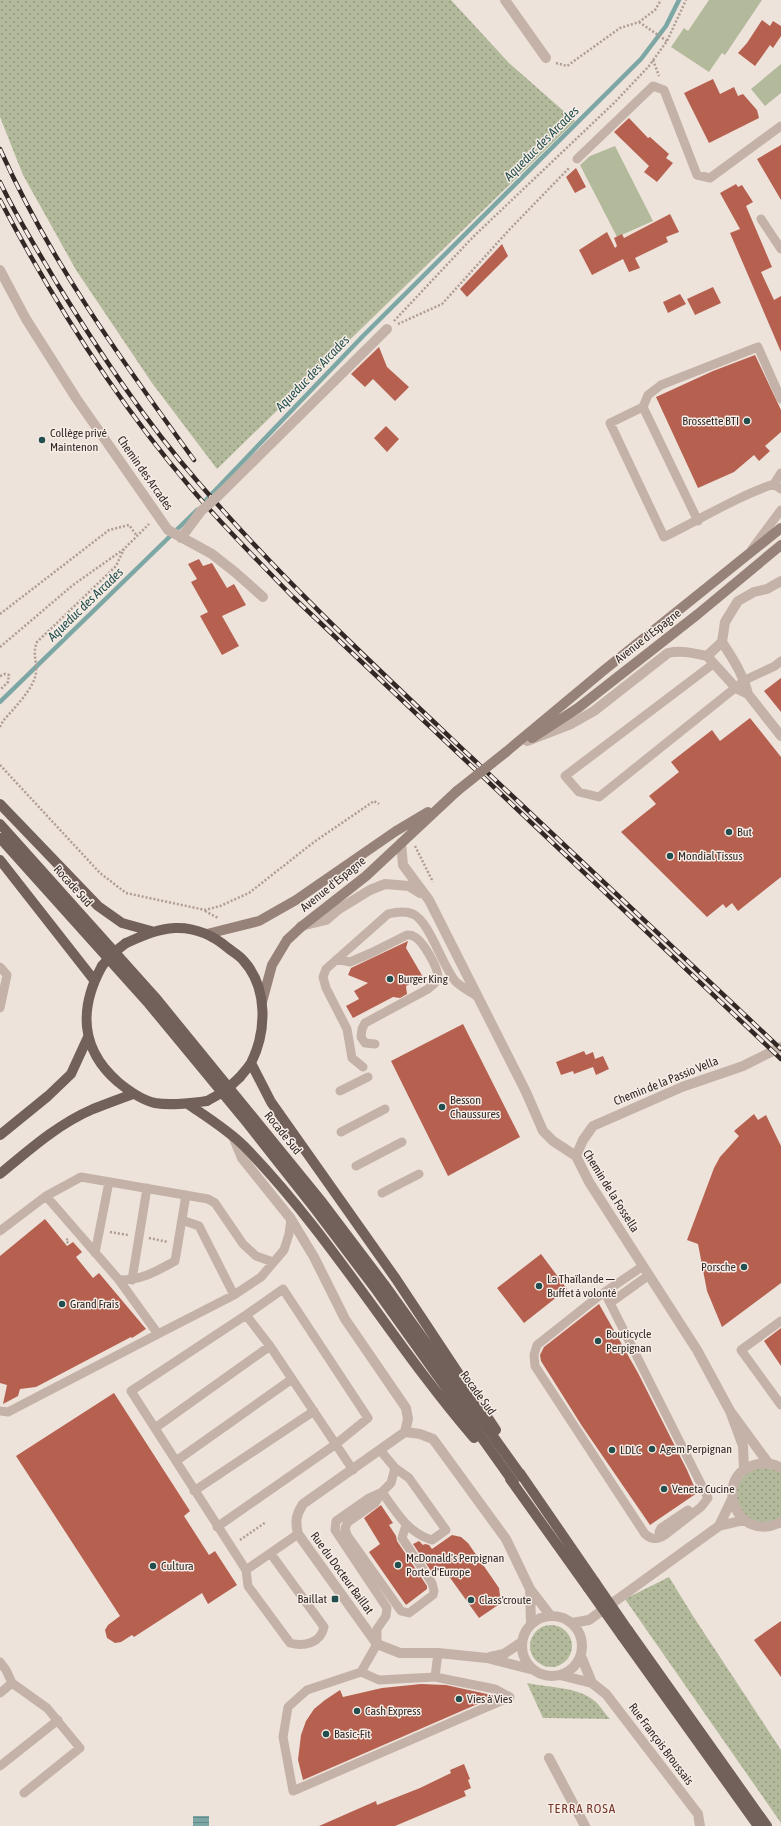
<svg xmlns="http://www.w3.org/2000/svg" width="781" height="1826" font-family="'Asap Condensed',sans-serif">
  <style>
    .grass { fill: url(#grass-dots) }
    .garden { fill: #b3ba9c }
    .water { fill: url(#water-rules) }
    .lines { fill: none; stroke-linecap: round; stroke-linejoin: round }
    .stream { stroke: #7da7a5; stroke-width: 4.5 }
    .building { fill: #b66050 }
    .path { stroke: #af9c92; stroke-width: 2.5; stroke-dasharray: 2 2; stroke-linecap: butt }
    .lane { stroke: #c4b2a8; stroke-width: 9 }
    .street { stroke: #c4b2a8; stroke-width: 10 }
    .secondary { stroke: #97827a; stroke-width: 10 }
    .primary { stroke: #72605a; stroke-width: 10 }
    .rail-casing { stroke: #322927; stroke-width: 4.5 }
    .rail { stroke: #f6ede6; stroke-width: 3; stroke-dasharray: 9; stroke-linecap: butt }
    .street-bridge { stroke: #c4b2a8; stroke-width: 10 }
    .secondary-bridge { stroke: #97827a; stroke-width: 10 }
    .primary-bridge { stroke: #72605a; stroke-width: 10 }
    .poi-dot { fill: #224e4d; stroke: #f6ede6; stroke-width: 1.5 }
    .labels { text-anchor: middle; stroke-width: 3; stroke-linejoin: round; paint-order: stroke }
    .poi-label { font-size: 12px; fill: #322927; stroke: #f6ede6; text-anchor: start }
    .street-label { font-size: 12px; fill: #322927; stroke: #f6ede6 }
    .water-label { font-size: 13px; font-style: italic; fill: #224e4d; stroke: #f6ede6 }
    .neighbourhood-label { font-size: 13px; letter-spacing: 1px; fill: #76362b; stroke: #f6ede6 }
  </style>
  <defs>
    <pattern id="grass-dots" width="8" height="8" patternUnits="userSpaceOnUse"><rect width="8" height="8" fill="#b3ba9c"/><path d="M2 2h.1M6 6h.1" fill="none" stroke="#92977f" stroke-width="1.8" stroke-linecap="round"/></pattern>
    <pattern id="water-rules" width="6" height="5" patternUnits="userSpaceOnUse"><rect width="6" height="5" fill="#7da7a5"/><path d="M0 2.5h6" fill="none" stroke="#678886"/></pattern>
  </defs>
  <rect width="100%" height="100%" fill="#eee3da"/>
  <!-- grass -->
  <path class="grass" d="M0,0h451l58,63 66,58 -358,348 -65,-86 -76,-113 -53,-95 -23,-58z
    M752,1466l29,2v54l-6,3 -31,-5 -12,-29z
    M669,1577l24,39 88,134v73l-156,-224z
    M530 1646a21 21 0 1 1 42 0a21 21 0 1 1-42 0Z
    M527,1683c22,5 51,3 69,19 5,5 9,12 14,17l-67,-1z"/>
  <!-- garden -->
  <path class="garden" d="M709,0h53l-37,55 -3,-2 -13,19 -38,-25 13,-19 4,3z
    M781,64v29l-16,13 -14,-17z
    M615,146l38,75 -36,16 -37,-72 10,-9z"/>
  <!-- water -->
  <path class="water" d="M193,1816h16v10h-16z"/>
  <g class="lines">
    <!-- stream -->
    <path class="stream" d="M206,500l157,-164 278,-277 25,-33 13,-26
      M0,702l197,-192"/>
  </g>
  <!-- building -->
  <path class="building" d="M762,20l8,6 3,-5 8,5v10l-8,12 -3,-3 -15,21 -17,-13 9,-10z
    M713,79l7,15 14,-7 4,9 5,-2 14,16 2,8 -50,25 -25,-50z
    M629,118l19,20 2,-1 19,17 -3,4 7,5 -16,19 -13,-10 5,-6 -35,-34z
    M781,145v55l-24,-41z
    M576,168l10,19 -11,6 -9,-16z
    M736,184l2,3 4,-2 11,17 -7,4 26,61 -11,5 13,28 7,-4v56l-51,-119 10,-4 -20,-36z
    M670,214l9,18 -13,5 2,5 -33,16 5,10 -11,4 -6,-13 -31,16 -13,-25 28,-18 8,16 2,-2 -3,-8 8,-4 2,4z
    M502,244l6,12 -41,41 -7,-8z
    M713,287l8,16 -26,12 -8,-16z
    M680,294l6,10 -18,9 -5,-11z
    M379,347l8,20 22,20 -14,14 -22,-22 -8,8 -14,-13z
    M755,355l26,55v22l-16,14 5,5 -11,10 -5,-6 -20,17 -36,16 -42,-91 57,-26z
    M386,426l13,13 -12,13 -13,-14z
    M199,559l4,7 9,-3 15,25 7,-4 12,21 -24,11 17,30 -17,9 -22,-39 8,-4 -17,-30 6,-3 -9,-15z
    M781,678v34l-17,-21z
    M750,718l31,39v120l-43,34 -6,-8 -6,5 -3,-4 -16,13 -86,-85 35,-28 -7,-8 30,-24 -8,-10 41,-32 8,11z
    M408,941l-2,7 17,29 -17,9 1,8 -7,4 -7,-1 -40,21 -7,-12 13,-7 -5,-8 14,-8 -20,-8 3,-7z
    M463,1024l57,113 -72,39 -57,-115z
    M584,1051l2,4 7,-3 2,7 8,-3 6,13 -13,6 -3,-8 -19,7 -1,-3 -12,4 -5,-13z
    M754,1114l4,6 8,-5 15,31v137l-59,44 -15,-36 -9,-47 -11,-4 27,-72 6,-11 19,-21 -5,-5z
    M45,1219l22,27 6,-4 9,10 -6,5 17,21 6,-5 47,56 -14,9 -1,-1 -95,50 -16,2 -2,7 -15,8 4,-19 -7,-2v-127z
    M541,1254l26,35 -43,34 -27,-35z
    M599,1304l39,69 49,97 10,23 -47,32 -68,-99 -41,-65 -1,-6 4,-8z
    M781,1328v38l-17,-25z
    M114,1393l76,118 -6,5 25,39 6,-4 22,34 -29,19 -6,-11 -68,44 -2,-2 -11,7 -6,1 -8,-5 -2,-8 3,-5 12,-9 -104,-160z
    M381,1505l12,18 -4,2 7,11 1,5 30,45v3l-21,16 -37,-53 11,-8 -16,-26z
    M452,1535l9,2 7,6 31,45 2,15 -22,15 -36,-50 -10,6 -20,-30 6,-3 4,4 2,-1 4,1 3,4z
    M781,1621v56l-27,-37z
    M421,1684l25,1 50,11 -193,84 -5,-20 3,-25 5,-14 8,-12 11,-9 15,-10 3,7 39,-9z
    M464,1764l6,15 -2,1 3,8 -7,3 2,5 -71,30h-76l57,-25 1,4 43,-17 31,-15 -1,-3z"/>
  <g class="lines">
    <!-- path -->
    <path class="path" d="M639,22l28,19
      M653,60l6,16
      M556,63l11,3 53,-38 19,-6 16,-12 6,-10
      M394,321l80,-85 141,-134 34,-36 18,-25 19,-41
      M398,324l44,-20 67,-74 61,-63
      M0,614l109,-84 20,-5 8,11
      M0,647l73,-62 51,-36 25,-25
      M0,676l5,-2 4,1 -1,7 -8,8
      M0,727l3,-6c10,-12 32,-33 33,-49 1,-13 -4,-17 1,-30l79,-76 8,-17
      M0,765l100,108 26,20 79,17 15,-4 29,-13 65,-51 60,-41 5,3
      M415,846l18,36
      M205,911l13,7
      M110,1232l18,3
      M149,1238l19,4
      M68,1239l-2,1 3,5
      M240,1540l26,-18"/>
    <!-- lane -->
    <path class="lane" d="M577,159l76,-73 11,4 33,85 13,3 71,-52
      M761,219l20,30
      M643,407l5,-12 13,-10 97,-38 23,52
      M774,484l7,-11
      M698,521l-55,-114 -33,16 54,114c35,-17 74,-41 110,-53l7,5
      M752,549l29,-39
      M713,664l-148,112 14,16 20,5 146,-117 30,-14 6,-5
      M337,959l13,3 21,-9 36,-18c2,0 5,0 6,1 9,3 25,31 25,41 -1,6 -6,8 -10,12l-63,34 -3,6 -1,8 4,6 10,1
      M0,967l7,8 -7,33
      M363,1067l-11,-9 -5,-29 -21,-41 -3,-11 3,-8 62,-55c8,-2 18,-3 25,0 17,8 29,52 43,68 6,5 14,10 21,14
      M340,1091l28,-14
      M341,1132l44,-23
      M356,1166l46,-24
      M382,1193l37,-19
      M46,1196l35,-19 127,22 7,4 28,41 13,12 17,6
      M182,1220l17,6 35,69
      M0,1231l46,-35 73,84c23,0 36,-8 56,-19l11,-66
      M95,1253l14,-71
      M643,1266l-44,30 -62,49 -3,10 1,11 110,168c7,6 12,6 20,1l36,-28 7,-9
      M119,1280l39,54 76,-39 27,-18 23,-27 5,-16 2,-15
      M132,1280l15,-92
      M605,1293l103,205
      M610,1303l39,-28
      M781,1321l-40,29 40,55
      M0,1411l8,1 150,-78
      M155,1428l115,-82
      M380,1450l15,18 14,10 37,52 -14,10c-24,-7 -36,-28 -50,-48l-7,11 -27,19 -3,6 2,7 54,76 8,2 24,-18 1,-4 -2,-8 -30,-45 4,-13
      M176,1461l116,-82
      M395,1468l-4,15 -9,9 -13,6 -33,23 -1,9 52,78 -1,8 -9,13v15l-16,28 -54,18 -19,17 -5,30 10,54 217,-94 -15,-8 -60,-12 3,-24
      M194,1491l120,-80
      M217,1527l119,-83 32,-26 -85,-129 -37,26
      M298,1534l-52,36 -115,-179 115,-76 24,31 83,124
      M665,1535h-3l-3,-3 2,-4 27,-18
      M246,1570l2,16 42,57c14,4 31,0 34,-16l-53,-73
      M0,1662l6,8 6,13 -12,10
      M361,1672l18,8 56,-3
      M12,1683l35,25 33,40 -56,45
      M0,1766l58,-46"/>
    <!-- street -->
    <path class="street" d="M505,0l41,58
      M0,270l26,49 50,79 92,132 44,24 24,19 27,24
      M218,496l169,-167
      M181,538l20,-27
      M722,642c11,17 21,32 26,52
      M707,656l15,-14 3,-20 13,-21 16,-9 13,-3 14,-8
      M707,656l29,32 12,6 33,42
      M527,741l44,-17 23,-13 74,-58c13,-3 25,0 39,3
      M401,843l2,22 26,35 97,192 17,39 10,10 23,15 13,26 108,168 33,61
      M301,926l25,-6 13,-11 31,-19 15,-6 24,2 11,7
      M233,1136l9,22 49,61 23,38 31,62 61,89 2,11 -3,13
      M576,1156l7,-16 10,-14 89,-39 61,-21 38,-19
      M405,1432l-102,72c-7,11 -8,17 -5,30l79,110 23,9h38l49,5 47,12
      M405,1432l15,2 13,5 73,100 24,50 20,26
      M781,1468c-8,-5 -18,-6 -27,-3 -42,12 -18,80 27,57
      M744,1470l-1,-24 -13,-35 39,53
      M732,1499l-13,27 25,-6
      M530,1589l1,35
      M522 1646a30 30 0 1 1 60 0a30 30 0 1 1-60 0Z
      M572,1623l17,-3 130,-94
      M581,1656l11,27
      M490,1657l14,-3 18,-12
      M560,1675l32,8 14,11 92,120 2,12
      M549,1758l36,68"/>
    <!-- secondary -->
    <path class="secondary" d="M532,738l46,-30 120,-94 83,-69
      M506,752l97,-81 178,-143
      M207,934l52,-13 37,-21 100,-69 32,-19
      M262,1002l10,-37 15,-25 14,-13 65,-51 91,-85"/>
    <!-- primary -->
    <path class="primary" d="M0,804l98,102 24,17 29,8
      M0,824l155,173 167,205 62,82 139,194
      M0,838l149,166 95,115 71,90 62,82 137,192
      M0,860l94,120
      M126,943c16,-7 31,-14 49,-15 20,-1 39,8 53,20 5,4 11,7 15,12 25,27 24,71 8,103 -3,5 -8,10 -11,14
      M102,966c-23,42 -22,83 16,116 11,9 23,18 37,21 17,3 36,0 52,-2
      M251,1063l20,39 125,177 100,151
      M188,1104c19,13 40,26 56,42 87,89 149,198 230,292
      M0,1135l48,-39 23,-22 17,-37
      M0,1174c29,-24 58,-50 93,-65 13,-5 26,-10 40,-15
      M520,1473l75,109
      M510,1479l78,109
      M628,1630l139,196
      M622,1636l136,190"/>
    <defs>
      <path id="rail" d="M0,149c50,112 122,212 194,311
        M0,182c17,36 38,69 58,103 42,68 87,136 140,197 84,98 180,187 274,276 103,97 206,194 309,291
        M0,200c53,101 116,200 190,287 32,38 68,74 103,110l488,462"/>
    </defs>
    <!-- rail casing -->
    <use href="#rail" class="rail-casing"/>
    <!-- rail -->
    <use href="#rail" class="rail"/>
    <!-- street-bridge -->
    <path class="street-bridge" d="M201,511l17,-15"/>
    <!-- secondary-bridge -->
    <path class="secondary-bridge" d="M457,791l49,-39"/>
    <!-- primary-bridge -->
    <path class="primary-bridge" d="M102,966l10,-12 14,-11
      M207,1101l18,-10 15,-14
      M595,1582l33,48
      M588,1588l34,48"/>
  </g>
  <!-- markers -->
  <g class="poi-dot">
    <circle cx="747" cy="421" r="4"/>
    <circle cx="42" cy="440" r="4"/>
    <circle cx="729" cy="832" r="4"/>
    <circle cx="670" cy="856" r="4"/>
    <circle cx="390" cy="979" r="4"/>
    <circle cx="442" cy="1107" r="4"/>
    <circle cx="744" cy="1267" r="4"/>
    <circle cx="539" cy="1286" r="4"/>
    <circle cx="62" cy="1304" r="4"/>
    <circle cx="598" cy="1341" r="4"/>
    <circle cx="652" cy="1449" r="4"/>
    <circle cx="612" cy="1450" r="4"/>
    <circle cx="664" cy="1489" r="4"/>
    <circle cx="398" cy="1565" r="4"/>
    <circle cx="153" cy="1566" r="4"/>
    <rect x="331" y="1595" width="8" height="8" rx="2"/>
    <circle cx="471" cy="1600" r="4"/>
    <circle cx="459" cy="1699" r="4"/>
    <circle cx="357" cy="1711" r="4"/>
    <circle cx="326" cy="1734" r="4"/>
  </g>
  <g class="labels">
    <!-- poi labels -->
    <g class="poi-label">
      <text x="739" y="425" text-anchor="end">Brossette BTI</text>
      <text x="50" y="437">Collège privé<tspan x="50" dy="14">Maintenon</tspan></text>
      <text x="737" y="836">But</text>
      <text x="678" y="860">Mondial Tissus</text>
      <text x="398" y="983">Burger King</text>
      <text x="450" y="1104">Besson<tspan x="450" dy="14">Chaussures</tspan></text>
      <text x="736" y="1271" text-anchor="end">Porsche</text>
      <text x="547" y="1283">La Thaïlande —<tspan x="547" dy="14">Buffet à volonté</tspan></text>
      <text x="70" y="1308">Grand Frais</text>
      <text x="606" y="1338">Bouticycle<tspan x="606" dy="14">Perpignan</tspan></text>
      <text x="660" y="1453">Agem Perpignan</text>
      <text x="620" y="1454">LDLC</text>
      <text x="672" y="1493">Veneta Cucine</text>
      <text x="406" y="1562">McDonald's Perpignan<tspan x="406" dy="14">Porte d'Europe</tspan></text>
      <text x="161" y="1570">Cultura</text>
      <text x="327" y="1603" text-anchor="end">Baillat</text>
      <text x="479" y="1604">Class'croute</text>
      <text x="467" y="1703">Vies à Vies</text>
      <text x="365" y="1715">Cash Express</text>
      <text x="334" y="1738">Basic-Fit</text>
    </g>
    <!-- street labels -->
    <g class="street-label">
      <text transform="translate(145 473) rotate(55)" y="4">Chemin des Arcades</text>
      <text transform="translate(648 636) rotate(-38)" y="4">Avenue d'Espagne</text>
      <text transform="translate(333 884) rotate(-39)" y="4">Avenue d'Espagne</text>
      <text transform="translate(73 886) rotate(48)" y="4">Rocade Sud</text>
      <text transform="translate(666 1081) rotate(-22)" y="4">Chemin de la Passio Vella</text>
      <text transform="translate(283 1133) rotate(51)" y="4">Rocade Sud</text>
      <text transform="translate(611 1191) rotate(58)" y="4">Chemin de la Fossella</text>
      <text transform="translate(478 1393) rotate(54)" y="4">Rocade Sud</text>
      <text transform="translate(342 1573) rotate(54)" y="4">Rue du Docteur Baillat</text>
      <text transform="translate(661 1744) rotate(53)" y="4">Rue François Broussais</text>
    </g>
    <!-- water labels -->
    <g class="water-label">
      <text transform="translate(541 143) rotate(-45)" y="5">Aqueduc des Arcades</text>
      <text transform="translate(312 373) rotate(-46)" y="5">Aqueduc des Arcades</text>
      <text transform="translate(85 604) rotate(-44)" y="5">Aqueduc des Arcades</text>
    </g>
    <!-- neighbourhood labels -->
    <g class="neighbourhood-label">
      <text x="582" y="1813">TERRA ROSA</text>
    </g>
  </g>
</svg>
